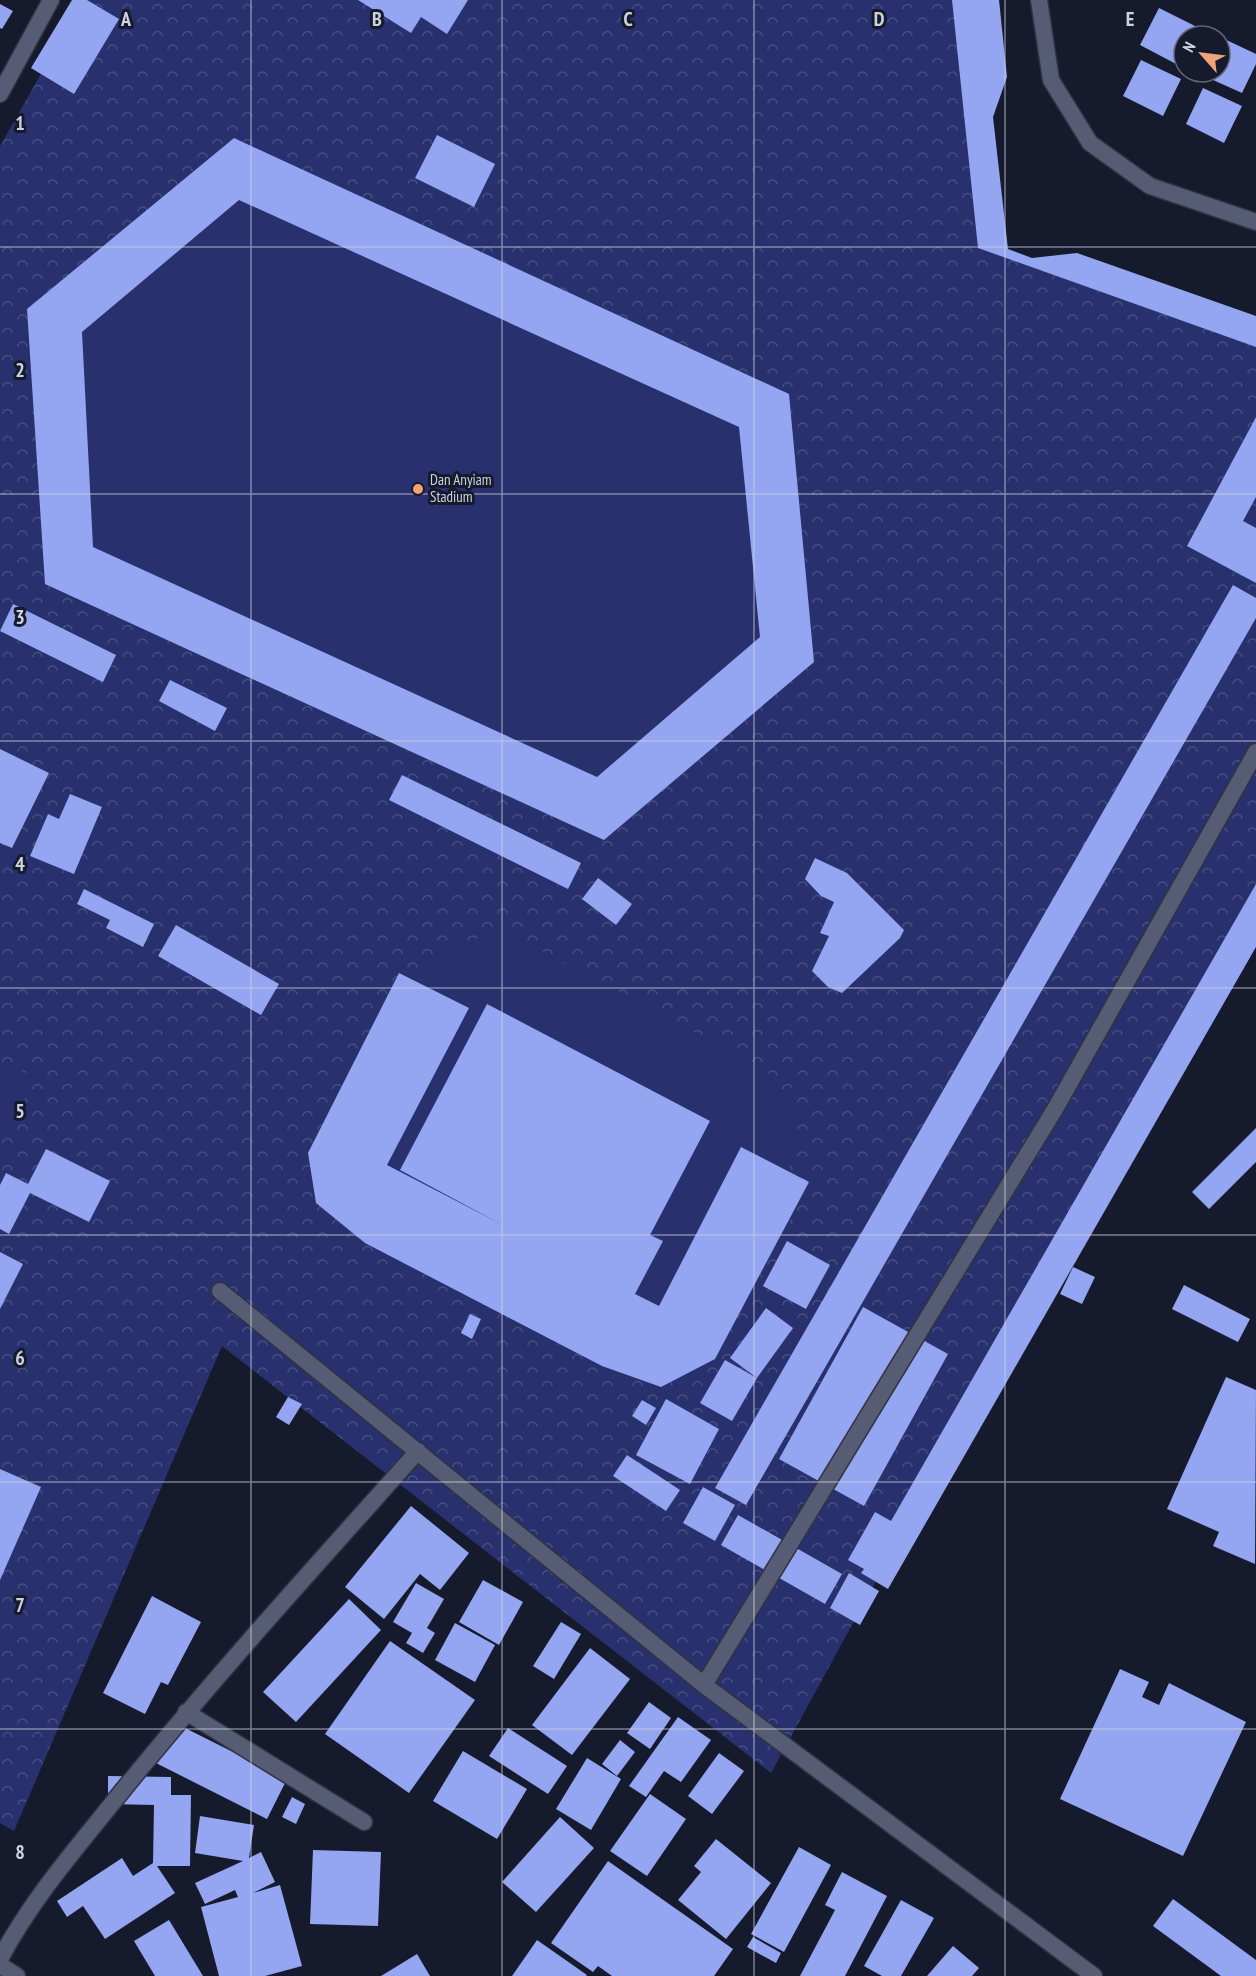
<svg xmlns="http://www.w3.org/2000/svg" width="1256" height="1976" font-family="'PT Sans Narrow',sans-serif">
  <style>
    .park { fill: url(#park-crowns) }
    .pitch { fill: #28316e }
    .building { fill: #94a5f1; fill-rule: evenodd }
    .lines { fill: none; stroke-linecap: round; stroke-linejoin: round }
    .minor-casing { stroke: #303241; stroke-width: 19 }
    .secondary-casing { stroke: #303241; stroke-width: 19 }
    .minor { stroke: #565c73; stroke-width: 16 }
    .secondary { stroke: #565c73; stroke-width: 16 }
    .grid { fill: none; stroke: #ced2df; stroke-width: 1.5; stroke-opacity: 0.55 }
    .poi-dot { fill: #efa377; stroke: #161a2d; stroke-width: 2 }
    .labels { text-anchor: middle; stroke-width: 6; stroke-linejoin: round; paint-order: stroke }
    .poi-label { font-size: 15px; fill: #ced2df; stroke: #161a2d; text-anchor: start }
    .grid-label { font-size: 20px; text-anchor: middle; font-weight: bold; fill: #ced2df; stroke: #161a2d; stroke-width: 6; stroke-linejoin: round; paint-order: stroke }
  </style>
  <defs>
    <pattern id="park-crowns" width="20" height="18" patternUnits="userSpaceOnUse" patternTransform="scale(1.5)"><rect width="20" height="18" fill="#28316e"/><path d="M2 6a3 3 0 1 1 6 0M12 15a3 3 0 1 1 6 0" fill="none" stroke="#464e82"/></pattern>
  </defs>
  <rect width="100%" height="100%" fill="#161a2d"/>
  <!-- park -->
  <path class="park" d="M83,0h893l31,251 249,76v560l-485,886 -549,-427 -208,485 -14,-8v-1677z"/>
  <!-- pitch -->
  <path class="pitch" d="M234,138l555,256 25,268 -210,178 -559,-256 -18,-275z
    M507,933l260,138 30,51 -9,49 -73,188 -54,28 -59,-21 -237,-123 -49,-40 -8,-50 91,-180 19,9 32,-38z
    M0,1061l35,16 -29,62 -6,-3z"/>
  <!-- building -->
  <path class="building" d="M72,0h15l32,19 -45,75 -43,-26z
    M358,0h110l-21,34 -26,-17 -10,16z
    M952,0h47l8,77 -14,40 15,132 24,9 45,-5 179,63v31l-278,-99z
    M0,4l13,7 -11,18 -2,-1z
    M1159,8l38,19 -4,9h-9v18l-6,11 -38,-20z
    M1220,37l36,17v10l-14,29 -40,-18 2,-3h16z
    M1141,60l40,19 -18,37 -40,-20z
    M1203,88l39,18 -18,37 -38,-19z
    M437,135l58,29 -21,43 -59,-29z
    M234,138l555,256 25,268 -210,178 -559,-256 -18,-275zM239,200l500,227 21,210 -163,140 -504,-230 -11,-215z
    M1256,417v80l-13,24 13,7v55l-69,-37z
    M1233,585l23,13v20l-510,887 -31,-17z
    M13,604l103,51 -13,27 -103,-51z
    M170,680l57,28 -12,23 -56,-30z
    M0,749l49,24 -37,75 -12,-5z
    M402,775l179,88 -13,26 -179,-89z
    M70,794l32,13 -28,67 -44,-18 18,-42 11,5z
    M815,858l32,15 57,57 -4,8 -58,55 -14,-6 -16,-16 17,-35 -9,-3 14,-31 -13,-6 -16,-17z
    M598,878l34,26 -16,21 -34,-26z
    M1256,884v63l-368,642 -27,-16 3,-4 -16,-9 27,-48 16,9z
    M84,889l70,35 -11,23 -37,-19 4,-8 -33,-16z
    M176,925l103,59 -18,31 -103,-59z
    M399,973l70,35 -82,157 112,58 -99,-53 87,-166 223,117 -60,114 13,6 -28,53 24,12 82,-159 68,35 -94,177 -54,28 -59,-21 -237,-123 -49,-40 -8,-50z
    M1256,1128v34l-47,47 -17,-17z
    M46,1149l64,32 -21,41 -59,-29 -21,41 -9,-5v-44l6,-12 22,11z
    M787,1241l43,24 -24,44 -43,-23z
    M0,1252l23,12 -23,45z
    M1073,1267l22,10 -13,27 -22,-10z
    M1184,1285l66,34 -12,23 -66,-33z
    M863,1307l85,47 -84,152 -85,-47z
    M766,1308l27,20 -36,50 -27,-20z
    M470,1314l11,5 -9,20 -11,-6z
    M725,1360l32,18 -25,43 -32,-18z
    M1226,1377l30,13 -1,174 -42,-18 6,-14 -52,-23z
    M288,1397l14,7 -13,21 -13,-8z
    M666,1399l53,30 -29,55 -54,-29z
    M642,1400l14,8 -10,17 -14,-9z
    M627,1455l53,35 -14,21 -53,-35z
    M0,1469l41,18 -41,93z
    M703,1487l32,18 -20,36 -32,-18z
    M411,1506l58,47 -29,37 -20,-16 -36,45 -39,-32z
    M738,1515l104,59 -17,30 -104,-59z
    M849,1573l30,18 -19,34 -30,-17z
    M483,1580l40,22 -24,43 -40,-23z
    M416,1583l28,16 -17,29 8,5 -12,20 -17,-10 6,-10 -19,-11z
    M152,1596l49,26 -33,63 -7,-3 -16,32 -42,-21z
    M349,1599l32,31 -85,92 -33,-30z
    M561,1622l20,12 -27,45 -21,-13z
    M455,1623l40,22 -20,37 -40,-22z
    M390,1641l85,59 -66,93 -84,-59z
    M590,1648l40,31 -58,76 -40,-30z
    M1120,1669l29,13 -7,15 17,8 10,-22 77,39 -63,134 -123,-57z
    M649,1702l22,16 -21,31 -23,-16z
    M678,1717l33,23 -30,42 -17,-11 -18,26 -17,-11z
    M181,1726l106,53 -20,40 -117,-59 10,-19 11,5z
    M508,1728l59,38 -19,28 -59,-38z
    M620,1740l15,12 -18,24 -15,-12z
    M463,1751l64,38 -30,50 -64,-38z
    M719,1753l25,18 -32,43 -24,-18z
    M587,1758l34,21 -30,51 -35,-21z
    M108,1776l63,1v18h20l-1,71h-33l18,27 -70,46 -22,-33 -16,11 -10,-16 65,-43 11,18 20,-13 1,-58 -46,-1z
    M650,1794l36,25 -39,57 -37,-25z
    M292,1797l13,7 -9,20 -14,-7z
    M200,1816l54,9 -5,33 12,-6 14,30 -22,11 27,-8 22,81 -37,10h-46l-18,-69 37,-10 -3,-7 -30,14 -10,-21 48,-22 -48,-8z
    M560,1817l34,31 -58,64 -34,-30z
    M716,1839l55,44 -45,56 -48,-39 23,-28 -7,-6z
    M799,1847l32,18 -47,87 -33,-18z
    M313,1850l68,2 -3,74 -68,-2z
    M608,1861l125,88 -19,27h-102l-14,-10 -5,6 -42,-29z
    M842,1872l45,24 -42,80h-45l35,-66 -10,-5z
    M1173,1899l83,61v16h-35l-68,-50z
    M901,1900l33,18 -33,58h-19l-18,-10z
    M169,1920l34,56h-48l-21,-35z
    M753,1937l28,16 -5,10 -29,-16z
    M537,1940l50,35 -1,1h-74z
    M953,1946l26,22 -7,8h-45z
    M417,1954l13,22h-49z"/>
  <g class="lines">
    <defs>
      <path id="minor" d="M1039,0l12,80 39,63 60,43 106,36
        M0,94l51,-94
        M220,1291l484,394 390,291
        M704,1685l351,-576 201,-357
        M186,1712l178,110
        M0,1959c33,-62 79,-114 123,-169 94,-116 195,-227 295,-339"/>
      <path id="secondary" d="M0,1965l17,11"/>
    </defs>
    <!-- minor casing -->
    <use href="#minor" class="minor-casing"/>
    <!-- secondary casing -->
    <use href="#secondary" class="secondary-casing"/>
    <!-- minor -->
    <use href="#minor" class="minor"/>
    <!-- secondary -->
    <use href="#secondary" class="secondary"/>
  </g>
  <!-- grid -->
  <path class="grid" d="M251,0v1976M502,0v1976M754,0v1976M1005,0v1976M0,247h1256M0,494h1256M0,741h1256M0,988h1256M0,1235h1256M0,1482h1256M0,1729h1256"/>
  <!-- markers -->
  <circle class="poi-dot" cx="418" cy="489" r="6"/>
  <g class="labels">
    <!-- poi labels -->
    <g class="poi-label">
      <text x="430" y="485">Dan Anyiam<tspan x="430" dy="17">Stadium</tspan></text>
    </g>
  </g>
  <g class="grid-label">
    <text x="126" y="26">A</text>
    <text x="377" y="26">B</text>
    <text x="628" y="26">C</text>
    <text x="879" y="26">D</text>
    <text x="1130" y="26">E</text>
    <text x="20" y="130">1</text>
    <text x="20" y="377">2</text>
    <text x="20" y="624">3</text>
    <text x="20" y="871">4</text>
    <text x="20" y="1118">5</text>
    <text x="20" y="1365">6</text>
    <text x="20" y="1612">7</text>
    <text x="20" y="1859">8</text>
  </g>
  <!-- north arrow -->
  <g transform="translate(1202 54) rotate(298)"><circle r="28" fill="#161a2d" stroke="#606474" stroke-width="1.5"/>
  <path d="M0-4.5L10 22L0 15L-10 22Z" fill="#efa377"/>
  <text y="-9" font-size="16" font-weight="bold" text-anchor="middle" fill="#ced2df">N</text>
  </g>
</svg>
